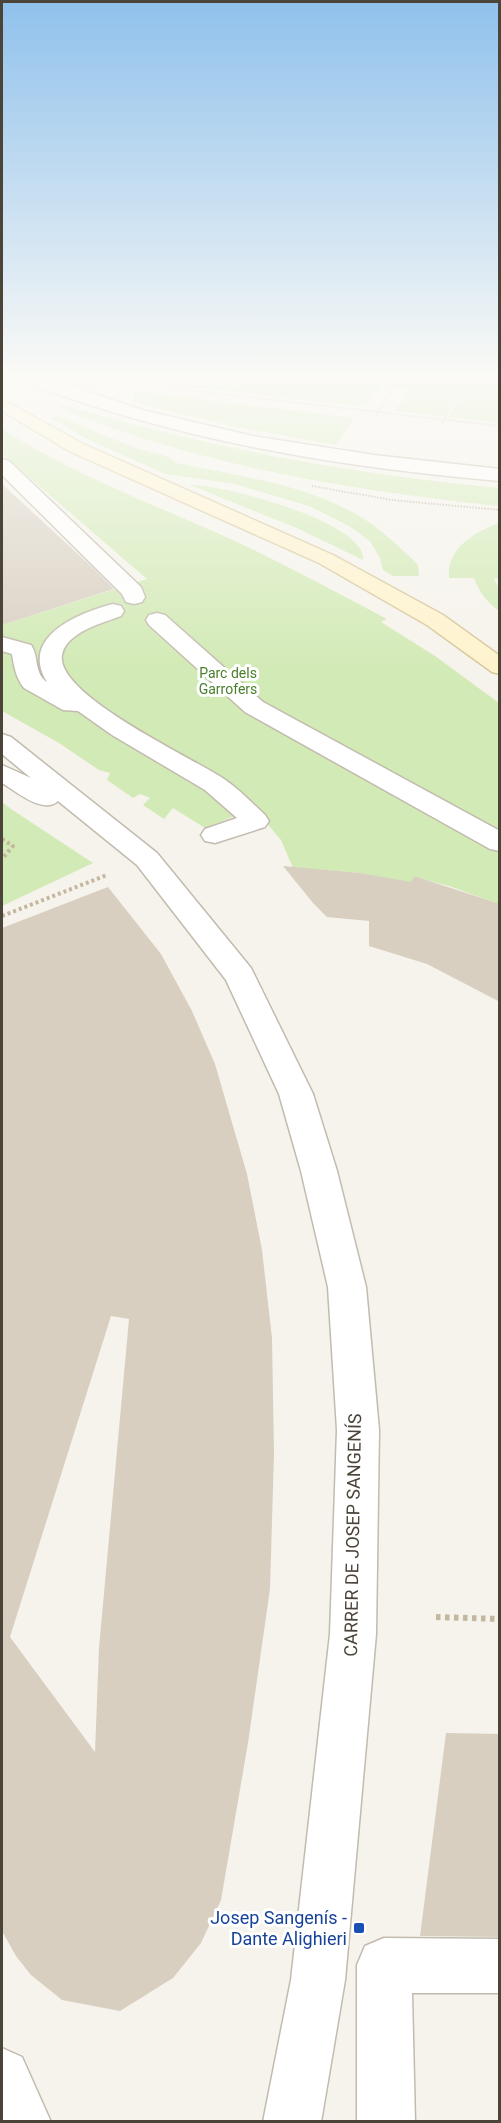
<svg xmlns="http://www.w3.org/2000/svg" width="501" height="2123" font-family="Roboto,sans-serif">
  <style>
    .green { fill: #d2eab5 }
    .building { fill: #d8cfc1; fill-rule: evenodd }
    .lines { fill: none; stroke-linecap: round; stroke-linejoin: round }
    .street-casing { stroke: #c2bbae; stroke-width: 3 }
    .secondary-casing { stroke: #d6c79b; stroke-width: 3 }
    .path-far2 { stroke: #c4b79f; stroke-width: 2; stroke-dasharray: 1.5 1.5; stroke-linecap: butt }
    .path-far1 { stroke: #c4b79f; stroke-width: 4; stroke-dasharray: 3 3; stroke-linecap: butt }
    .path { stroke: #c4b79f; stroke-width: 6; stroke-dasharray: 4.5 4.5; stroke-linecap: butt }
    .street { fill: #fff; fill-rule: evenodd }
    .secondary { fill: #fff3cd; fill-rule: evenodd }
    .transit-dot { fill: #1a4fb4; stroke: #fff; stroke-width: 2 }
    .labels { text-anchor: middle; stroke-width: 6; stroke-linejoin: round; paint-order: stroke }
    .far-park-label { font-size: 14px; fill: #4a7f2a; stroke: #fff }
    .near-street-label { font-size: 18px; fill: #4b4439; stroke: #fff }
    .near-transit-label { font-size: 18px; fill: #164399; stroke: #fff; text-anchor: end }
  </style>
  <rect width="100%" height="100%" fill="#f6f3ec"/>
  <!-- green -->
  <path class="green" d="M499,382v41l-51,-6 13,-23 -5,-1 -12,23 -49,-5 14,-23 -28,-4 -16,23 -193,-22z
    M134,391l220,27 -18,27 -104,-19 -99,-24z
    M61,404c148,44 285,69 438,84v18c-145,-15 -296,-40 -432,-95l-8,-6z
    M57,416l79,32 33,9 7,6c62,13 130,21 185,54 21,13 40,31 57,48l1,11h-26l-10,-6 -3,-12 -10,-17 -21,-15 -40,-20 -74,-22 -70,-10 -78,-35 -36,-21z
    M2,429c72,46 153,76 231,111 52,24 103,52 154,79l-6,3 54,34 64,47v201l-50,-18 -35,-9 -3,6 -51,-10 -67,-5 -12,-28 -27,-32 -49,20 -32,-20 -9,11 -21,-14 7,-7 -10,-4 -7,4 -26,-18 3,-7 -11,-3 -40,-27 -57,-32v-86l145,-46 -145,-125z
    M190,485c31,-1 177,37 173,75l-64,-31z
    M499,523v55l-5,1 5,9v23c-12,-9 -20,-19 -25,-33h-25c-2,-31 25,-45 50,-55z
    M2,802l9,7 82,54 -91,43z"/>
  <!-- building -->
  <path class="building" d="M2,484l89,82 23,23 -112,36z
    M283,866l77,7 51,9 3,-6 86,28v98l-73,-38 -58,-18v-25l-42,-4 -14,-14z
    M108,887l53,67 31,57 23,53 32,110 15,76 10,88 2,116 -4,135 -22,154 -27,157 -20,43 -28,35 -53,33 -58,-11 -31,-25 -15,-19 -14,-25v-1003zM111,1316l18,3 -30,329 -4,104 -85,-115z
    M446,1733l54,1v203l-80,-1z"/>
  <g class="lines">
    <defs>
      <path id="street" d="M13,374h22l107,36 111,26 121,19 126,14v12c-165,-14 -331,-42 -485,-103z
        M2,459l7,2 132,126 4,10 -3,5 -8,2 -8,-2 -4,-8 -120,-119z
        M113,604l8,2 3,5 -3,5c-18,7 -55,16 -59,39 -7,40 131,103 162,124 15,10 28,24 41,36l4,6 -4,6 -50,16 -10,-2 -4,-6 4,-6 32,-11 -32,-28 -93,-55 -34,-24 -15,-1 -39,-22c-8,-10 -10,-21 -12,-34l-10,-3v-14l29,8c8,11 3,29 16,37 -28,-45 31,-69 66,-78z
        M157,613l8,2 98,87 237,129v20l-10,-2 -245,-137 -96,-87 -3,-5 3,-5z
        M2,734l9,3 146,116 94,115 62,126 24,77 29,116 13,143 -3,204 -31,346 -24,142h-58l28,-142 39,-346 7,-204 -9,-143 -27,-116 -22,-77 -53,-114 -89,-115 -79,-64c-15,14 -42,-10 -56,-18v-18l29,13 -29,-24z
        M384,1938l116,1v54h-88l3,129h-58v-157l8,-19z
        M2,2048l20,9 29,65h-49z"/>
      <path id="secondary" d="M2,399l79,44 252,112 110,60 57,41v18l-8,-2 -65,-47 -108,-62 -250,-112 -67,-40z"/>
    </defs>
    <!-- street casing -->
    <use href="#street" class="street-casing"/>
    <!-- secondary casing -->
    <use href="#secondary" class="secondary-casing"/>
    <!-- path-far2 -->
    <path class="path-far2" d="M170,388l330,38
      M376,415l19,-29 105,2
      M442,423l20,-36
      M312,486l80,14 108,10"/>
    <!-- path-far1 -->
    <path class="path-far1" d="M2,839l11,7 -11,13
      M2,916l105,-41"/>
    <!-- path -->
    <path class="path" d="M436,1617l64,2"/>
    <!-- street -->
    <use href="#street" class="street"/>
    <!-- secondary -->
    <use href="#secondary" class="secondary"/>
  </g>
  <!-- sky -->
  <linearGradient id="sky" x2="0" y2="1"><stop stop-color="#8fc1ec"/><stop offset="0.56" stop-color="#fbfaf6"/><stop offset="1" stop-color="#fbfaf6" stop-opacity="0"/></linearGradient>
  <rect width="501" height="671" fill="url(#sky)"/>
  <!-- markers -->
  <rect class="transit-dot" x="353" y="1922" width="12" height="12" rx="3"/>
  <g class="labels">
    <!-- far-park labels -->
    <g class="far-park-label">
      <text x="228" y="678">Parc dels<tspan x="228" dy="16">Garrofers</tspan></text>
    </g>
    <!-- near-street labels -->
    <g class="near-street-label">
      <text transform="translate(353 1535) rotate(-89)" y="6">CARRER DE JOSEP SANGENÍS</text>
    </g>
    <!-- near-transit labels -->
    <g class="near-transit-label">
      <text x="347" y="1924">Josep Sangenís -<tspan x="347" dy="21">Dante Alighieri</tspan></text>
    </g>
  </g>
  <!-- border -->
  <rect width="501" height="2123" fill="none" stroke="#4b4439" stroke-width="6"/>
</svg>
